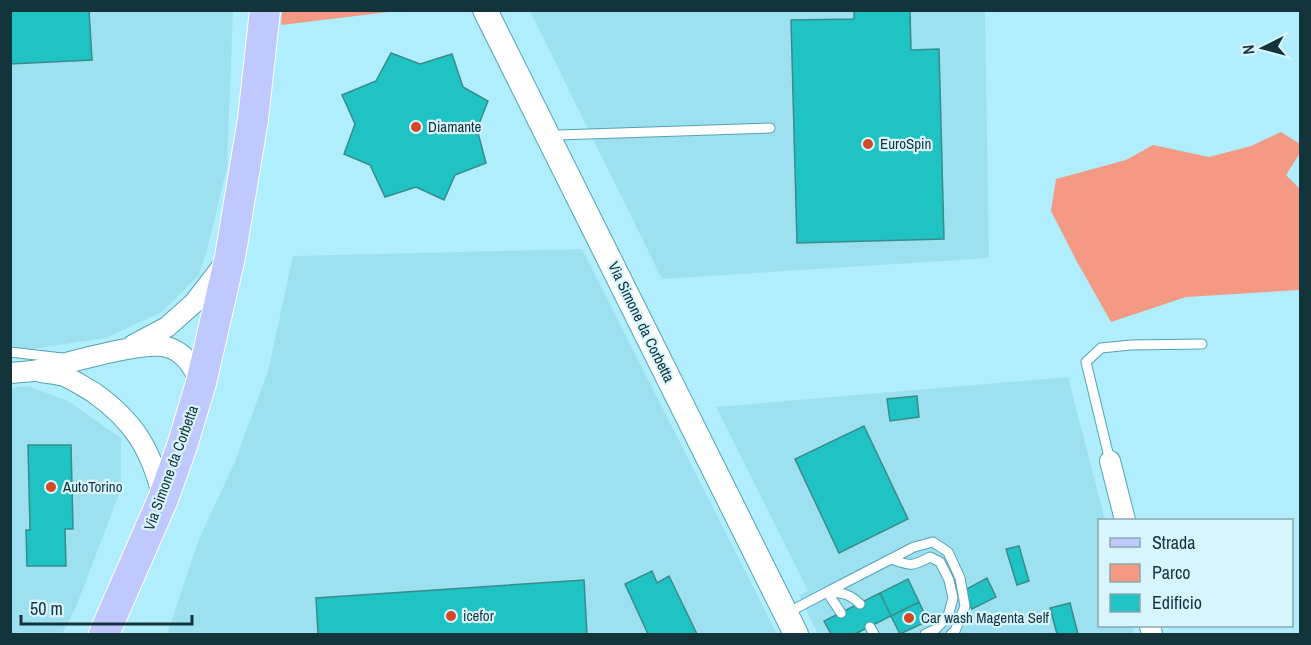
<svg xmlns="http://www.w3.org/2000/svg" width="1311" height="645" font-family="'Archivo Narrow',sans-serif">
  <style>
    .built { fill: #9de1f1; fill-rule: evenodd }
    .green { fill: #f49a84 }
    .building { fill: #1fc3c3; stroke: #388c8c; stroke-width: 1.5 }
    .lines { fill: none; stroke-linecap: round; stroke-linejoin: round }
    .service-casing { stroke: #54a1b4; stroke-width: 11 }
    .minor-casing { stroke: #54a1b4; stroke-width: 22 }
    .tertiary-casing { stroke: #54a1b4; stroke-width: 26 }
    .primary-casing { stroke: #fff; stroke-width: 32 }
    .service { stroke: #fff; stroke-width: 9 }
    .minor { stroke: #fff; stroke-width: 20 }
    .tertiary { stroke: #fff; stroke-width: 24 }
    .primary { stroke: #bfc9fe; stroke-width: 30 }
    .poi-dot { fill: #d34926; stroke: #d8f5fd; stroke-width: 2 }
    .labels { text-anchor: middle; stroke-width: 4.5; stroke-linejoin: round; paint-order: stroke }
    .poi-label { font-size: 15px; fill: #14343c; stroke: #d8f5fd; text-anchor: start }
    .street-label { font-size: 15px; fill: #14343c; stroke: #d8f5fd }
  </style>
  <rect width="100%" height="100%" fill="#b1eefd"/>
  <!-- built -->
  <path class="built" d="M10,11h223l-6,156 -19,79 -9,29 -37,37 -56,26 -95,14z
    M530,11h455l4,247 -327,21z
    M582,249l195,385h-610l32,-95 35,-75 34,-93 25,-115z
    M1068,377l37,143h-5v106h32l2,8h-316l-19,-39 9,-4 -92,-184z
    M28,386l40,15 53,37v51l-45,118 -14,27h-50l-2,-47v-199zM70,445l3,84h-8l1,37h-39l-1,-35 4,-1 -2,-84z"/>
  <!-- green -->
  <path class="green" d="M282,11v-1l115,1 -116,14z
    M1281,132l19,12v9l-14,22 14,14v101l-114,7 -75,25 -35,-62 -25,-49 5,-32 70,-19 27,-15 56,12 42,-11z"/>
  <!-- building -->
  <path class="building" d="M10,10h79l3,50 -82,4z
    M854,10h56l1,40 28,-1 5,190 -147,4 -6,-223 63,-1z
    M391,53l29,11 32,-10 11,33 25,14 -11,28 9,34 -31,12 -11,25 -28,-13 -31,10 -15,-32 -26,-11 11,-30 -13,-29 34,-14z
    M917,396l2,21 -29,4 -3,-22z
    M864,426l44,93 -69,34 -44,-94z
    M28,445h43l2,84h-8l1,37h-39l-1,-36h4z
    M1019,546l10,35 -12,4 -11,-36z
    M652,571l5,12 12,-7 28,58h-49l-23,-50z
    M987,578l9,19 -24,12 -9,-18z
    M908,579l11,23 -28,14 -11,-23z
    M584,580l3,54h-269l-2,-36z
    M880,593l11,23 -36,18h-24l-7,-13z
    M919,602l9,19 -28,13 -9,-18z
    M1070,603l8,31h-21l-7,-26z"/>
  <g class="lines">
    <defs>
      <path id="service" d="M552,139l6,-4 212,-7
        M10,352l52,6
        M1110,461l-24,-99 15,-14 30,-3 71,-1
        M891,559c20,7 20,8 39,-2l10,5 9,18 4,18 -5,18 -12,13 -11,5
        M827,592l87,-45 19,-5 15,10 12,26 5,28 -10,25 -4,3
        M830,592c13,1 20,2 30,12
        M787,613l40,-21 14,21
        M870,627l4,7"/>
      <path id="minor" d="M133,345l34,-18 27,-24 30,-39
        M41,372c8,1 16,2 23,4 10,4 20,11 29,16 41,29 58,57 70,106
        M10,373c10,-1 19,-1 28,-3 28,-6 105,-30 129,-23 18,5 26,20 34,36
        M1110,461l15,59
        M1150,626l2,8"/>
      <path id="tertiary" d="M485,10l311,624"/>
      <path id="primary" d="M104,634l59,-135 19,-53 19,-63 29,-126 23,-138 12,-109"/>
    </defs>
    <!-- service casing -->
    <use href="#service" class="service-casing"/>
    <!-- minor casing -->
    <use href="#minor" class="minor-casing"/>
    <!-- tertiary casing -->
    <use href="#tertiary" class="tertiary-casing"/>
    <!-- primary casing -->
    <use href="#primary" class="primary-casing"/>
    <!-- service -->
    <use href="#service" class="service"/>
    <!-- minor -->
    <use href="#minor" class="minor"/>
    <!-- tertiary -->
    <use href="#tertiary" class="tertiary"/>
    <!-- primary -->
    <use href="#primary" class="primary"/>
  </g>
  <!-- markers -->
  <g class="poi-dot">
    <circle cx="416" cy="127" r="6"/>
    <circle cx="868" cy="144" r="6"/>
    <circle cx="51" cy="487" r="6"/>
    <circle cx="451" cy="616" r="6"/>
    <circle cx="909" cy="618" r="6"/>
  </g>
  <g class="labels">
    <!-- poi labels -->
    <g class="poi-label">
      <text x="428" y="132">Diamante</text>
      <text x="880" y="149">EuroSpin</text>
      <text x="63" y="492">AutoTorino</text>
      <text x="463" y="621">icefor</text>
      <text x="921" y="623">Car wash Magenta Self</text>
    </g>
    <!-- street labels -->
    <g class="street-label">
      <text transform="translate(641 322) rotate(64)" y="5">Via Simone da Corbetta</text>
      <text transform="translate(171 468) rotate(-70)" y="5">Via Simone da Corbetta</text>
    </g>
  </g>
  <!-- border -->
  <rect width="1311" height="645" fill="none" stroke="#14343c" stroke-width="24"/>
  <!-- legend -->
  <rect x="1098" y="519" width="195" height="108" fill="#d8f5fd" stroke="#8aa8b0" stroke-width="1.5"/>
  <rect x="1110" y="538" width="30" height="9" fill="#bfc9fe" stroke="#8aa8b0" stroke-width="1.5"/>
  <text x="1152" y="549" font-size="18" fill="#14343c">Strada</text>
  <rect x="1110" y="564" width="30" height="18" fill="#f49a84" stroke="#8aa8b0" stroke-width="1.5"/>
  <text x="1152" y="579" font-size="18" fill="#14343c">Parco</text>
  <rect x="1110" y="594" width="30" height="18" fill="#1fc3c3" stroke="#8aa8b0" stroke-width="1.5"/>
  <text x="1152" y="609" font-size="18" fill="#14343c">Edificio</text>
  <!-- north arrow -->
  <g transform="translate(1263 48) rotate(264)" stroke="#d8f5fd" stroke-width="4.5" paint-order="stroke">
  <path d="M0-4.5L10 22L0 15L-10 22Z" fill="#14343c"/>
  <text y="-9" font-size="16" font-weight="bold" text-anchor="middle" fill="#14343c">N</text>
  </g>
  <!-- scale -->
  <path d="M21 615v9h171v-9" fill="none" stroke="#14343c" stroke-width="3"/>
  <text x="30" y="615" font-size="18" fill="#14343c" stroke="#d8f5fd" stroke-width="4.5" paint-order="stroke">50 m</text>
</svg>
